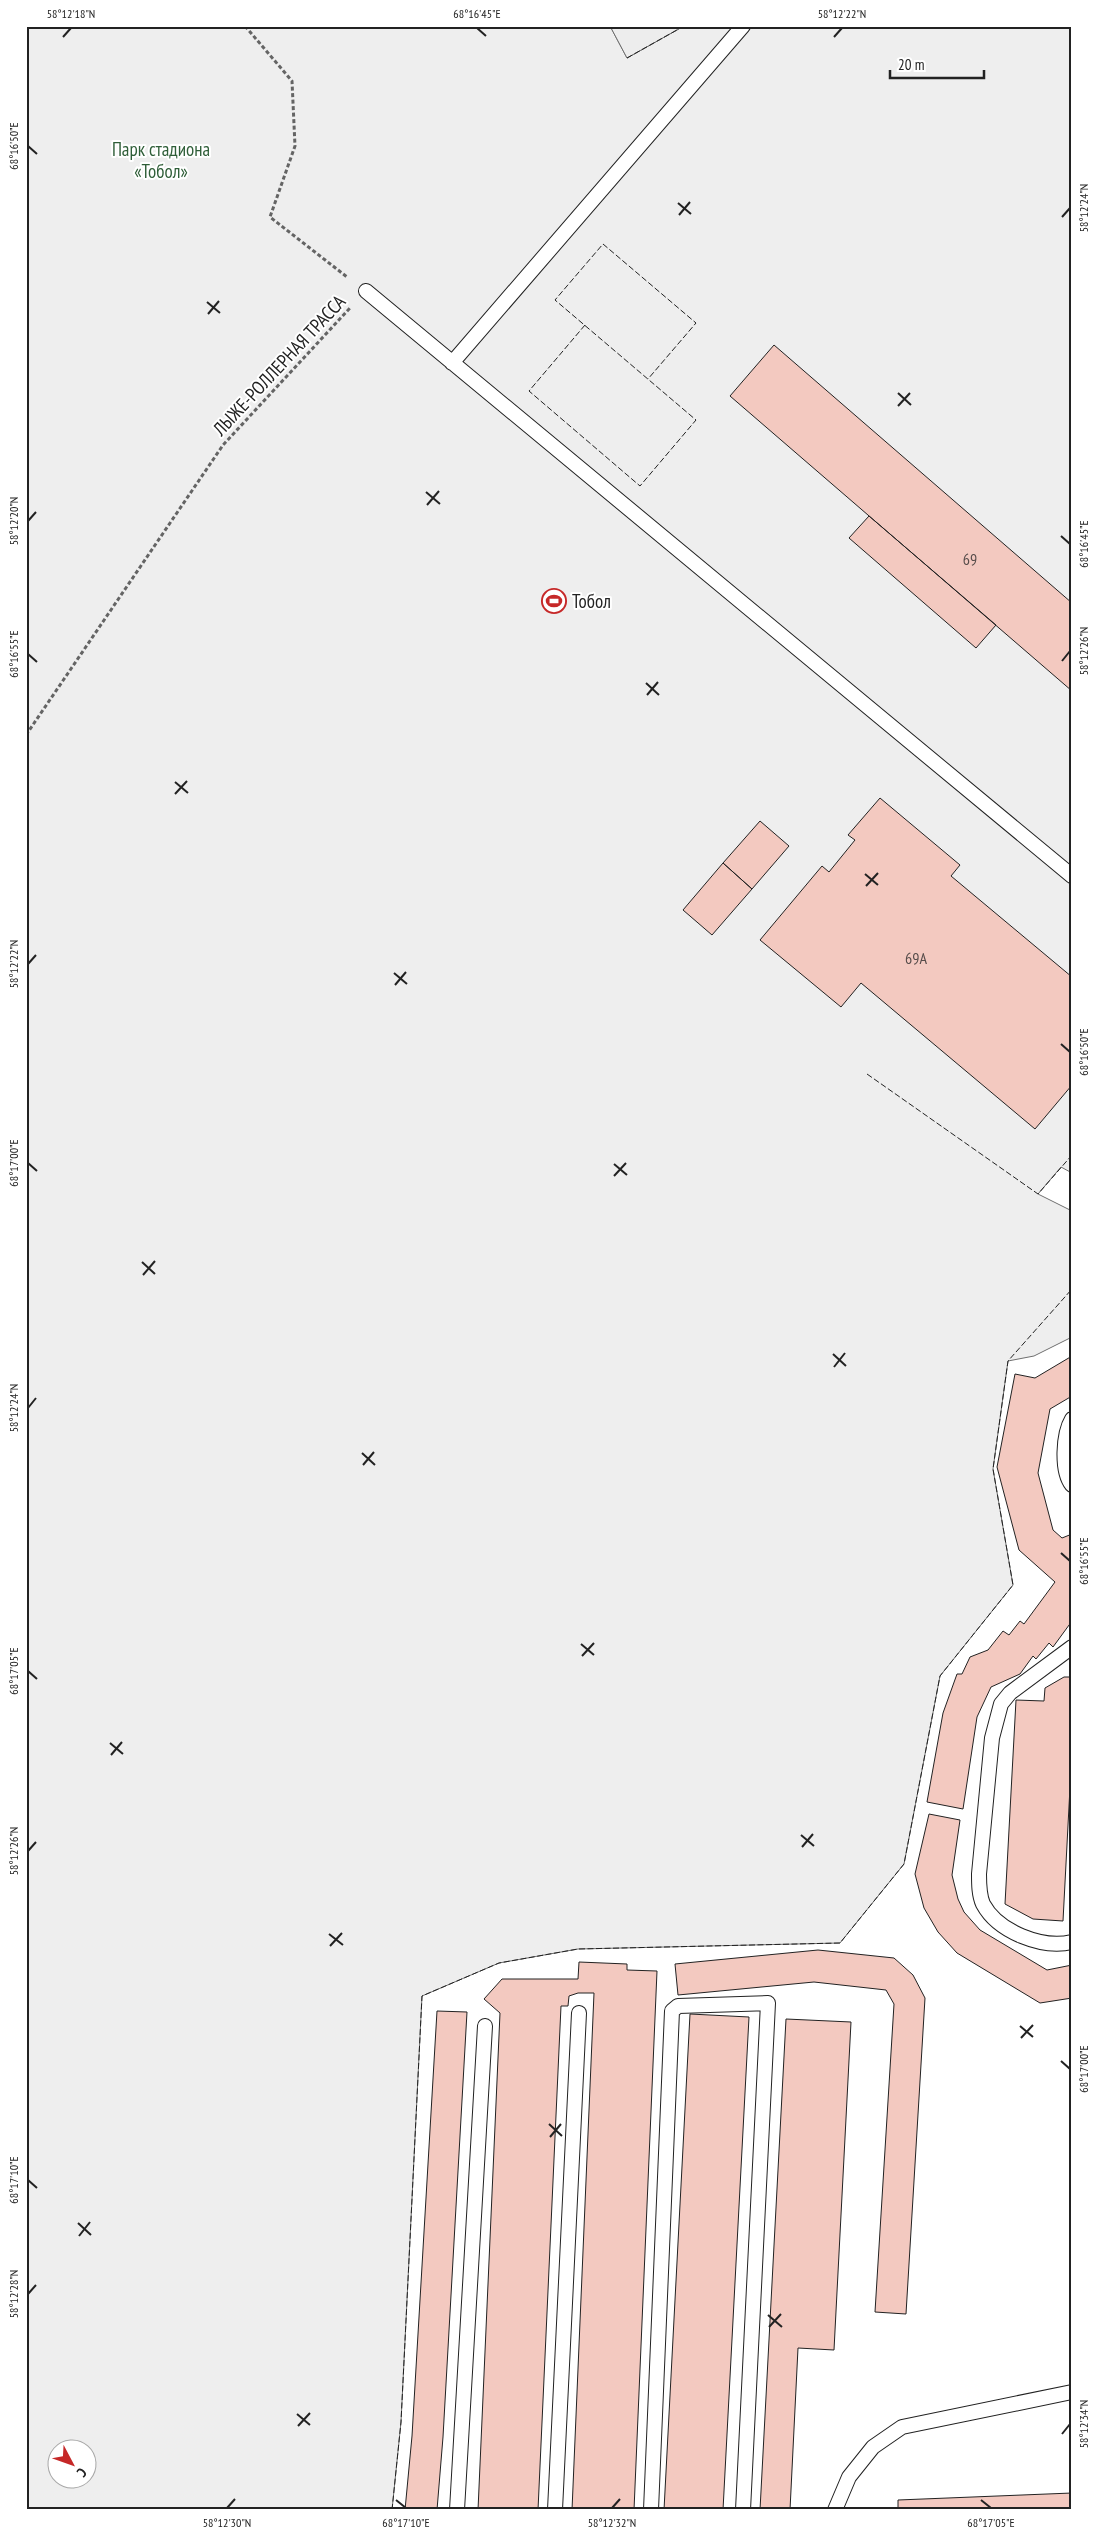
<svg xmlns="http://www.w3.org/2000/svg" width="1098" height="2536" font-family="'PT Sans Narrow',sans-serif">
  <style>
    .green { fill: #eee; stroke: #6f6f6f; fill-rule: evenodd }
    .parking { fill: #ededed; stroke: #6f6f6f }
    .building { fill: #f3c9c0; stroke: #222 }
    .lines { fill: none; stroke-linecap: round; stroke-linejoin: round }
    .lane-casing { stroke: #222; stroke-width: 16 }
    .path { stroke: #646464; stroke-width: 3; stroke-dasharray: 4 2.5; stroke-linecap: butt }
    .lane { stroke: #fff; stroke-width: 14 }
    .fence { stroke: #222; stroke-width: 1; stroke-dasharray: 6 2.5; stroke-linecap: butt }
    .ticks { fill: none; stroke: #222; stroke-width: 2 }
    .labels { text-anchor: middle; stroke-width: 4; stroke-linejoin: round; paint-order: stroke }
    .number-label { font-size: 16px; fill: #564c4a }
    .park-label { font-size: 19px; fill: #2f5e38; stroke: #fff }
    .street-label { font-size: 19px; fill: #222; stroke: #fff }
    .poi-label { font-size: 19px; fill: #222; stroke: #fff; text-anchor: start }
    .neatline { fill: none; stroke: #222; stroke-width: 2 }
    .ticks-label { font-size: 12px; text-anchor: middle; fill: #222 }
  </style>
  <rect width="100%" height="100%" fill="#fff"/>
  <!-- green -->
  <path class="green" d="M26,26h584l17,32 57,-32h388v1147l-11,-6 -23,27 34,17v126l-38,19 -26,5 -15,108 20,116 -73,91 -36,188 -64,79 -262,6 -79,14 -77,33 -21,426 -9,88h-366zM58,2448h30v30h-30z"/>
  <!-- parking -->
  <path class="parking" d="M610,26h74l-57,32z"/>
  <!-- building -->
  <path class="building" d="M774,345l298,258v88l-342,-295z
    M869,516l127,109 -20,23 -127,-110z
    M880,798l80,67 -9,11 121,101v108l-37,44 -174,-146 -20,24 -81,-67 62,-74 7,6 26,-32 -7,-5z
    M760,821l29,25 -37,43 -29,-26z
    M723,863l29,26 -40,46 -29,-25z
    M1072,1356v40l-22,13 -12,64 15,57 9,8 10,-4v87l-19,26 -4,-4 -13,16 -3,-3 -13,18 -29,13 -14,30 -14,92 -36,-7 16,-89 14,-39h5l8,-17 18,-7 15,-19 6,4 11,-14 4,3 31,-42 -36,-32 -22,-83 18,-93 20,4z
    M1064,1677h8v72l-9,172 -30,-2 -28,-15 11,-204 28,1 1,-13z
    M929,1814l31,6 -8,55 6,24 6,13 16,18 67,40 25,-5v33l-32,5 -83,-50 -19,-21 -14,-24 -9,-34z
    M818,1950l76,8 19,17 12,23 -19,316 -31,-2 19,-308 -8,-14 -72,-8 -136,13 -3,-31z
    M579,1962l48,2v6l30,1 -23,539h-62l22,-517h-16l-9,3 -1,10h-7l-23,504h-60l22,-497 -16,-14 18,-20h76z
    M437,2011l30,1 -24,425 -6,73h-32l7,-74z
    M690,2014l59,3 -26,493h-59z
    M786,2019l65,3 -17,328 -36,-2 -8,162h-30z
    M1072,2493v17h-174v-10z"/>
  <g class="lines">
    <defs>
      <path id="lane" d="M366,291l706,585
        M452,363l291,-337
        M1072,1419c-9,15 -11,52 0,66
        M1072,1647l-62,46 -9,11 -9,34 -13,136c0,10 0,21 4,30 15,28 59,45 89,38
        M457,2510l28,-484
        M555,2510l24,-497
        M651,2510l21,-499 6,-5 90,-3 -25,507
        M835,2510l14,-33 24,-30 29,-20 170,-35"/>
    </defs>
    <!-- lane casing -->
    <use href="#lane" class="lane-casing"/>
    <!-- path -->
    <path class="path" d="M245,26l47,55 3,65 -25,71 77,60
      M26,735l197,-290 127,-137"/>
    <!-- lane -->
    <use href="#lane" class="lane"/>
    <!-- fence -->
    <path class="fence" d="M627,58l57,-32
      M585,325l-56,66 111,95 56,-66 -141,-120 48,-56 93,79 -48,56
      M867,1074l171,120 34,-39
      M392,2510l9,-88 21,-426 77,-33 79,-14 262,-6 64,-79 36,-188 73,-91 -20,-116 15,-108 64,-72"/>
  </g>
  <!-- ticks -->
  <path class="ticks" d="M477,28l9,8M63,37l8,-9M834,37l8,-9M28,146l9,8M678,203l13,11M679,215l11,-13M1062,217l8,-9M207,302l13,11M208,314l11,-13M898,393l13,12M898,406l12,-13M426,492l14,12M427,505l12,-14M28,521l8,-9M1061,536l9,8M28,654l9,8M1062,661l8,-10M646,683l13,12M647,695l11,-13M175,782l13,11M175,794l12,-13M865,874l13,11M866,886l12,-13M28,964l8,-9M394,973l13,11M395,985l11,-13M1061,1044l9,8M28,1163l9,8M614,1164l13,11M614,1176l12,-13M142,1262l13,12M143,1275l12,-14M833,1354l13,12M834,1367l11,-14M28,1408l8,-10M362,1453l13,12M363,1465l11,-13M1061,1553l9,8M581,1644l13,11M582,1656l12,-13M28,1671l9,8M110,1743l13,11M111,1755l11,-13M801,1835l13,11M802,1847l11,-13M28,1851l8,-9M329,1934l14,11M330,1946l12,-13M1020,2026l13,11M1021,2038l12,-13M1061,2061l9,8M549,2124l13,12M550,2137l11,-13M28,2180l9,8M78,2223l13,12M79,2236l11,-14M28,2294l8,-9M768,2315l14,12M769,2327l12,-13M297,2414l13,11M298,2426l12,-13M1062,2434l8,-10M396,2500l10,8M981,2500l10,8M227,2508l8,-9M612,2508l8,-9"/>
  <!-- icons -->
  <defs>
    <symbol id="stadium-ring" viewBox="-11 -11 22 22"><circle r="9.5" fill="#fff" stroke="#c62828" stroke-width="1.5"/><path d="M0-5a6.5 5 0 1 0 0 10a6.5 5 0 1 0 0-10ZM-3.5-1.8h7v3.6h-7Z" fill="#c62828"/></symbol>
  </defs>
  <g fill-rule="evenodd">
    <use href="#stadium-ring" x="540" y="587" width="28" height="28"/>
  </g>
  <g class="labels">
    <!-- number labels -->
    <g class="number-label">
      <text x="970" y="565">69</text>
      <text x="916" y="964">69А</text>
    </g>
    <!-- park labels -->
    <g class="park-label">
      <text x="161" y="156">Парк стадиона<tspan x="161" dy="22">«Тобол»</tspan></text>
    </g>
    <!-- street labels -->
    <g class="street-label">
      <text transform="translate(279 365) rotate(-47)" y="7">ЛЫЖЕ-РОЛЛЕРНАЯ ТРАССА</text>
    </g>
    <!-- poi labels -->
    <g class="poi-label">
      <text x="572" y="608">Тобол</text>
    </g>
  </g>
  <!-- border -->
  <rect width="1098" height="2536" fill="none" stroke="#ffffff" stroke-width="55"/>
  <!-- north arrow -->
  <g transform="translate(72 2464) rotate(131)"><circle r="24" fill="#ffffff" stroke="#a7a7a7"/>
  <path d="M0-4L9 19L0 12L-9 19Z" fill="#c62828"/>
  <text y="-8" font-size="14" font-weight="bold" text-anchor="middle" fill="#222222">С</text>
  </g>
  <!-- scale -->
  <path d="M890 70v8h94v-8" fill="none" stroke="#222222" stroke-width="2.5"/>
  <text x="898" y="70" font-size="15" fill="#222222" stroke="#ffffff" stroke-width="4" paint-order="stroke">20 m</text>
  <rect x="28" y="28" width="1042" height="2480" class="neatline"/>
  <g class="ticks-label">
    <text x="71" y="18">58°12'18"N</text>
    <text x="477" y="18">68°16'45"E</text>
    <text x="842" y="18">58°12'22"N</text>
    <text transform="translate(14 146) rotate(-90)" y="4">68°16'50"E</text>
    <text transform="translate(1084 208) rotate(-90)" y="4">58°12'24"N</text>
    <text transform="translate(14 521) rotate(-90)" y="4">58°12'20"N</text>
    <text transform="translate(1084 544) rotate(-90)" y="4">68°16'45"E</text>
    <text transform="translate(1084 651) rotate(-90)" y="4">58°12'26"N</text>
    <text transform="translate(14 654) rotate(-90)" y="4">68°16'55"E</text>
    <text transform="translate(14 964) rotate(-90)" y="4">58°12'22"N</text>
    <text transform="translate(1084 1052) rotate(-90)" y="4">68°16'50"E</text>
    <text transform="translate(14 1163) rotate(-90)" y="4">68°17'00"E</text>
    <text transform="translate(14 1408) rotate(-90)" y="4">58°12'24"N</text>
    <text transform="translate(1084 1561) rotate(-90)" y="4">68°16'55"E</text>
    <text transform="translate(14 1671) rotate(-90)" y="4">68°17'05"E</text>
    <text transform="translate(14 1851) rotate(-90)" y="4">58°12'26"N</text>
    <text transform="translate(1084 2069) rotate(-90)" y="4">68°17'00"E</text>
    <text transform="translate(14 2180) rotate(-90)" y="4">68°17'10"E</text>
    <text transform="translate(14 2294) rotate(-90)" y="4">58°12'28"N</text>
    <text transform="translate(1084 2424) rotate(-90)" y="4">58°12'34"N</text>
    <text x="227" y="2527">58°12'30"N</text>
    <text x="406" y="2527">68°17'10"E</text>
    <text x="612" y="2527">58°12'32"N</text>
    <text x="991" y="2527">68°17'05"E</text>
  </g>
</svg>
